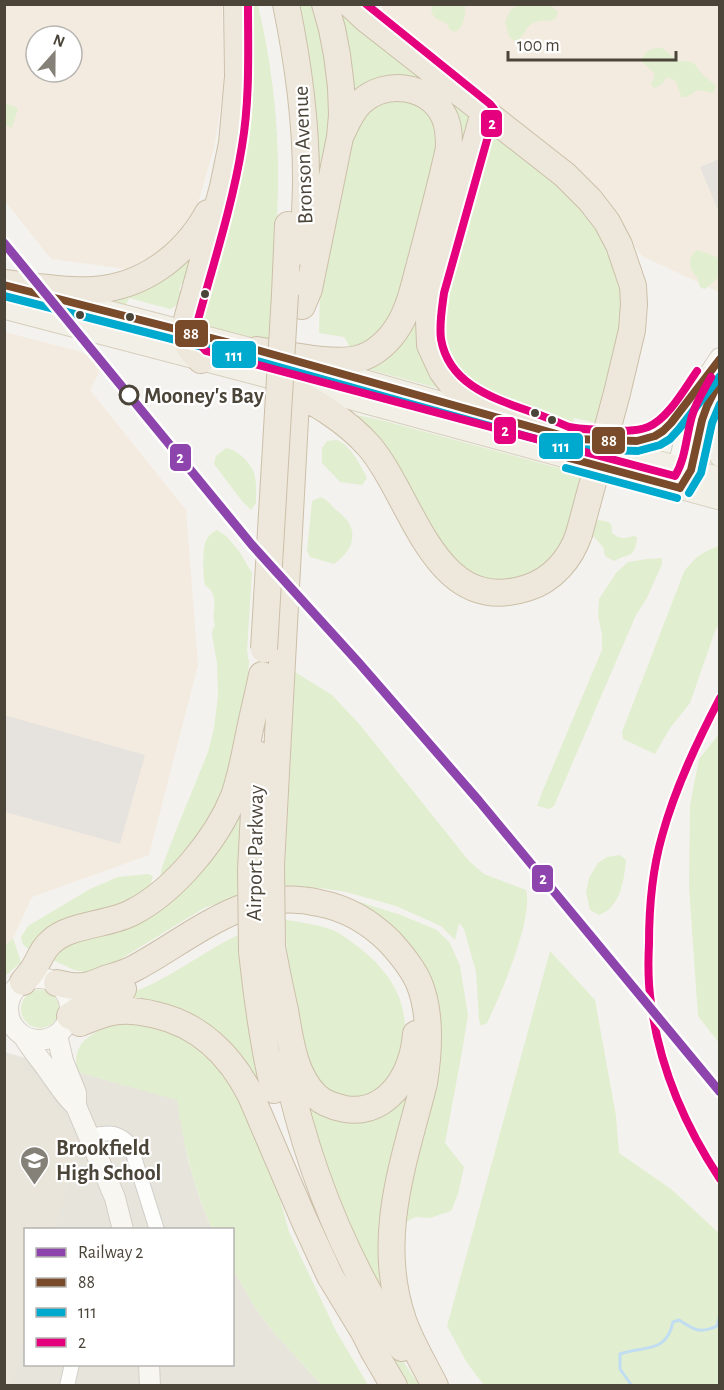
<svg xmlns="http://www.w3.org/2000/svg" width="724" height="1390" font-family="'Alegreya Sans',sans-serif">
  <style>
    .residential { fill: #e7e4dc }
    .commercial { fill: #f3ebdf; fill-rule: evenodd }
    .education { fill: #eae5da }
    .green { fill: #e1eecf }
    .parking { fill: #e6e3df }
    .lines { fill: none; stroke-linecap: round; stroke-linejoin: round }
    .stream { stroke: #c0ddf1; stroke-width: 3 }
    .street-casing { stroke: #d2d0cb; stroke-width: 16 }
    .secondary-casing { stroke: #d3cfc5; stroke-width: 22 }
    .primary-casing { stroke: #d6cebb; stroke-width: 23 }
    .highway-casing { stroke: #ccbfa9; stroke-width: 28 }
    .street { stroke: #fdfdfc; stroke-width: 14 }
    .secondary { stroke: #f7f6f1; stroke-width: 20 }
    .primary { stroke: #f2efe6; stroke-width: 21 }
    .highway { stroke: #ede8db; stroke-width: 26 }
    .highway-bridge-casing { stroke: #ccbfa9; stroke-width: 28; stroke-linecap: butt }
    .highway-bridge { stroke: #ede8db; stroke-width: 26 }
    .bus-1-casing { stroke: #fff; stroke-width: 12 }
    .bus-2-casing { stroke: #fff; stroke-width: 12 }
    .bus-3-casing { stroke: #fff; stroke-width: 12 }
    .bus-1 { stroke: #7a4b2a; stroke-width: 8 }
    .bus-2 { stroke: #00a9ce; stroke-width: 8 }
    .bus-3 { stroke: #e5007d; stroke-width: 8 }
    .rail-1-casing { stroke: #fff; stroke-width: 14 }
    .rail-1 { stroke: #8e44ad; stroke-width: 9 }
    .bus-dot { fill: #4b4439; stroke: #fff; stroke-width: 2 }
    .stop-dot { fill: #fff; stroke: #4b4439; stroke-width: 3 }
    .labels { text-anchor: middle; stroke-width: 4.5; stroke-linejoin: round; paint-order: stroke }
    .street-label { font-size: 22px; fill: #4b4439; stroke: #fff }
    .stop-label { font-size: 22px; font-weight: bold; fill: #4b4439; stroke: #fff; text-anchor: start }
    .poi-label { font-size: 22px; font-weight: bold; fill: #4b4439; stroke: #fff; text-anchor: start }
    .line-badge { stroke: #fff; stroke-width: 2 }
    .badge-label { font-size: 16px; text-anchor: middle; font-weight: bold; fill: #fff }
  </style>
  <rect width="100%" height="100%" fill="#f4f2ee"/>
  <!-- residential -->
  <path class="residential" d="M4,1052l173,47 11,61 12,40 12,29 -186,1v134h206l1,-94 23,39 18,24 48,52h-317z"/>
  <!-- commercial -->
  <path class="commercial" d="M5,5h217l2,80 -10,63 -17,59 -34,43 -37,19 -75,-10 -46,-58zM36,36h36v36h-36z
    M382,5h337v287l-77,-36 -53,-70 -202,-162z
    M5,332l69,18 14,5 12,16 -10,19 96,120 12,155 -49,190 -117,42 -19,41 -8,8z"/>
  <!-- education -->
  <path class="education" d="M4,1054l19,11 23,24 32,54 -23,86 -29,1 -1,108 -12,48 -9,-1z"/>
  <!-- green -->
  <path class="green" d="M241,5h17c10,43 17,87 19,131 4,69 -4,138 -9,207l-71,-19z
    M296,5h23l17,98 -17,110z
    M340,5l89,72 44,42 -47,182 19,89 -89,-24 23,-10 73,-193 -16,-67h-84l-12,-56z
    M433,5h32c1,9 -1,23 -10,27l-5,-2 -3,-6 -12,-6 -4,-7z
    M523,5h28l7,7 -3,7c-8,3 -19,0 -26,7 -6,6 -5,12 -14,15l-6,-4 -4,-16 7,-13z
    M656,48h6l16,13c20,0 14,2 26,15 3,3 9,6 12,10l-3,7 -16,-3 -10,7h-5c-5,-8 -3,-20 -16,-19l-4,6 -7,4 -4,-3 4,-11 -14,-13c3,-8 7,-11 15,-13z
    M377,97l49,7 17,40 -54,188 -38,17 -7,-12 -25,-4 1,-45 26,-147z
    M5,103l13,5 -6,20 -7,-3z
    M484,124l76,54 59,80 5,63 -27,102 -23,-5 -2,7 -67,-18 -59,-39 -9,-64z
    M195,249l-11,35h-3l-2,6 4,2c-3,7 -5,15 -13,17l-41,-11 -3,7 -34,-9z
    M698,250l21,8v19l-14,12 -4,-1 -2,-3 -1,-7c-9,-7 -12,-22 0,-28z
    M352,414l29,6 200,54 -15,59 -11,24 -15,13 -22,11 -21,2 -42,-16z
    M337,440c14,6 23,24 30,38l-5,7 -22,-3 -18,-19v-15l5,-7z
    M226,448c12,2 24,14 28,25 3,10 2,21 2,30l-5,7 -9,-9 -28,-37 2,-8z
    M321,497c7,3 9,7 14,12 5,4 11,9 14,14 9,17 -1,31 -15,41l-24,-7 -3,-6 5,-50z
    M599,520l10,2 3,4v7c7,6 13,6 21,3l4,1c-2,21 -7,16 -23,24l-9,-5 -2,-9 -10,-11 3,-14z
    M217,530l9,6 13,15 13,22 -5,77 2,13 -3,31 -10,65 -26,67 -51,57 3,-16 13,-34 33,-81 6,-24 4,-32 -1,-33 -5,-28 1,-7 2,-2c-1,-5 -2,-10 -1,-15 1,-11 1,-19 -9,-26 -2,-11 -4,-42 4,-49 2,-3 5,-4 8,-6z
    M719,546v78l-4,7 -25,72 -20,25 -15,26 -32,-15 -1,-7 62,-160c11,-15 18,-20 35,-26z
    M662,558v6l-15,34 -11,17 -82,191 -5,3 -12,-3 6,-16 59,-140v-15l-4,-20 1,-16 17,-26 12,-11 19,-3z
    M295,672l37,23 29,31 108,135 15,13 42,16c8,27 -26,107 -39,133l-6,3 -2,-6 -3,-48 -12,-43 -5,-6 -4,17 -14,-14 -45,-20 -50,-14 -26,-4 -36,-1z
    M719,734v309l-21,-27 -9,-129 1,-82 9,-46z
    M243,796l-6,101 -33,11 -95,58 -20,7 -15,-3 -29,-14 1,-3 93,-36z
    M620,855l6,5c-2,20 -5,47 -27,55l-9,-5 -4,-18 3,-14 9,-15 9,-6z
    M148,874l5,2 -5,17 -116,57c-7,-2 -10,-5 -11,-13l7,-11 62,-37 28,-12z
    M347,898l54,17 36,15 13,13 10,23 8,49 -6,37 -17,91 19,24 -6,27 -7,17 -21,7 -14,-1 -12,6h-4l29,-124 -15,-142z
    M285,920c15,2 30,4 45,9 9,3 19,11 27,17 29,22 50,50 48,89 -1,19 -7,36 -21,49 -8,7 -21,16 -33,16 -7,0 -29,-13 -38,-16l-23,-90z
    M238,935l3,29 26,147 -36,-59 -103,-46 -2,-12c41,-12 74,-41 112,-59z
    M13,938l8,24 -16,14v-30z
    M550,951l45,49 21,116 3,37 52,36 48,44v152h-235l-17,-22 -20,-37z
    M21 1009a19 19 0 1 1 38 0a19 19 0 1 1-38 0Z
    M132,1016l67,28 41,49 36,91 13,48 47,99 32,54h-46l-48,-52 -18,-24 -23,-39 -1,-40 -20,-1c-18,-41 -29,-85 -35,-129l-100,-28c-1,-8 -2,-16 2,-24 6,-14 38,-27 53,-32z
    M411,1074l-24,233 -60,-130 -23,-86 42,24z
    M310,1191l71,138 38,56h-18l-33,-59 -31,-65z"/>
  <!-- parking -->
  <path class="parking" d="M719,159v54l-19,-46z
    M4,715l141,40 -25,89 -115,-32z"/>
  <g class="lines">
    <!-- stream -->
    <path class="stream" d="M632,1386l-12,-17v-15c23,-9 46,1 53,-32l6,-2c15,10 21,14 38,6l3,-11"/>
    <defs>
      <path id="street" d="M89,1136c20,-3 26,-6 41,8l27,86
        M67,1386l5,-22"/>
      <path id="secondary" d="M679,482l-1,-15 15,-61 9,-21 18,-27
        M8 1009a31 31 0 1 1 62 0a31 31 0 1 1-62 0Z
        M57,1035l6,26 13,32v13l39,92 8,32
        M24,1037c7,12 15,21 23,32 9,12 16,25 27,35
        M149,1364l1,22"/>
      <path id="primary" d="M49,296l222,58
        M4,308l348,91 368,100
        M313,366l180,51
        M714,391c-4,24 -7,44 6,65
        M558,435l162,43
        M610,441h27l18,-5 8,-5 8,-8 36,-46"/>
      <path id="highway" d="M286,4c12,58 20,115 20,174 0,25 -2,49 -3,74
        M350,4l16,15 199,156 25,25 17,22 12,23 14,41 1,18 -2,26 -15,63
        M484,112l-50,179 -5,29 1,25 12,26 12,16 21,13 26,12 73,27
        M4,283c30,3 60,9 89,7 50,-3 91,-34 115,-77
        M285,294l3,-69
        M302,306l7,-17 31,-152 2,-22 -1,-28 -4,-32 -5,-26 -7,-25
        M257,350c27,4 75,15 100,9 18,-4 33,-19 42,-34 12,-20 16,-44 22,-65 10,-38 20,-75 28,-112 0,-11 0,-22 -5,-32 -15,-31 -58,-37 -83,-14 -10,9 -15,23 -21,35
        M201,360c-10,-9 -15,-15 -17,-29l39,-144 9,-44 6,-66 -1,-73
        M283,385c31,17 62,34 86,61 45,53 65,172 158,142 26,-8 44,-30 52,-54
        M271,866l25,-465
        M251,870l6,-116
        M272,947c4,21 8,42 13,63 5,29 9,65 31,86 8,8 19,11 29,13 12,2 25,0 36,-7 22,-14 33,-42 35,-68
        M252,951c5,47 11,94 22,139
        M23,982c4,-5 8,-9 11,-14 6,-10 9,-20 18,-27 18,-17 58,-16 81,-29 41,-21 84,-73 101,-116 7,-20 11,-42 15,-62 4,-20 9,-39 13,-59
        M57,983c8,2 18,4 27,3 7,-1 14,-4 21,-7 10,-3 21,-6 30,-11 35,-19 67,-44 104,-59 25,-10 54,-12 80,-6 27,5 52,20 71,39 11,12 23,27 29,41 12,29 10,69 5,100 -20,79 -49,155 -21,237 8,23 21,44 32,66
        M70,1016l26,-17 27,-10
        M80,1023c13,-5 25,-11 39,-12 12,-1 25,1 37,4 44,10 75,41 95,81l54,126 25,54 37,61
        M285,1062c21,101 60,199 117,286
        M360,1324l13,26 21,36"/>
    </defs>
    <!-- street casing -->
    <use href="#street" class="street-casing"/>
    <!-- secondary casing -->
    <use href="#secondary" class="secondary-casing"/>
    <!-- primary casing -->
    <use href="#primary" class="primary-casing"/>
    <!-- highway casing -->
    <use href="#highway" class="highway-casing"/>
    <!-- street -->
    <use href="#street" class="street"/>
    <!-- secondary -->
    <use href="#secondary" class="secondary"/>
    <!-- primary -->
    <use href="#primary" class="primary"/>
    <!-- highway -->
    <use href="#highway" class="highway"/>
    <defs>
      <path id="highway-bridge" d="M579,534l38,-141
        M264,649l21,-355
        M271,866l1,81
        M251,870l1,81"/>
    </defs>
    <!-- highway-bridge casing -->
    <use href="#highway-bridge" class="highway-bridge-casing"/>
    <!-- highway-bridge -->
    <use href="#highway-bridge" class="highway-bridge"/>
    <defs>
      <path id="bus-1" d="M4,285l253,65 317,89 63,2 18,-5 8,-5 8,-8 49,-64
        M569,458l111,30
        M680,488l11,-18 11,-50 5,-14 10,-20"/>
      <path id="bus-2" d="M4,296l250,64 318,89 66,2 22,-6 10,-6 9,-10 41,-53
        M566,468l111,30
        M689,493l12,-20 11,-50 8,-19"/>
      <path id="bus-3" d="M248,4c0,48 2,95 -6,142 -10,62 -31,125 -47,185l3,11 8,9 469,125c11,-18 11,-40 17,-60 4,-14 12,-26 19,-39
        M366,4l124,100 4,5v6l-50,178c-2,15 -5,31 -3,46 8,47 55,60 93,74 12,4 23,9 35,14 12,3 24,2 37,3 14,1 29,2 42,-3 20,-8 37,-39 49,-56
        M720,698c-23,44 -45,90 -58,138 -10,35 -13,71 -13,108 -1,19 -1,39 2,59 8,62 34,123 69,176"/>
    </defs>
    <!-- bus-1 casing -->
    <use href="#bus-1" class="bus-1-casing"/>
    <!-- bus-2 casing -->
    <use href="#bus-2" class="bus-2-casing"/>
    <!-- bus-3 casing -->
    <use href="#bus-3" class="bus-3-casing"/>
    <!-- bus-1 -->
    <use href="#bus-1" class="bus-1"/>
    <!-- bus-2 -->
    <use href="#bus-2" class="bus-2"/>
    <!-- bus-3 -->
    <use href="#bus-3" class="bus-3"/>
    <defs>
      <path id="rail-1" d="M4,243l248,302 107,118 120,138 241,291"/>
    </defs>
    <!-- rail-1 casing -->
    <use href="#rail-1" class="rail-1-casing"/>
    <!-- rail-1 -->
    <use href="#rail-1" class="rail-1"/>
  </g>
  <!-- icons -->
  <defs>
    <symbol id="school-pin" viewBox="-11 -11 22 30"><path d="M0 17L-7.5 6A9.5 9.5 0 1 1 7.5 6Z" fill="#868178" stroke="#fff"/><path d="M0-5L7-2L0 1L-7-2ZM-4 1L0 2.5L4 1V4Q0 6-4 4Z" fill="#fff"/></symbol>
  </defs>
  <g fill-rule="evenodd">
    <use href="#school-pin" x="18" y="1144" width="33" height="45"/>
  </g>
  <!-- markers -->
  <g class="bus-dot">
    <circle cx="205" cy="294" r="5"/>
    <circle cx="80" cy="315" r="5"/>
    <circle cx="130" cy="317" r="5"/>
    <circle cx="535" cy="413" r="5"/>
    <circle cx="552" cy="420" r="5"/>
  </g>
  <circle class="stop-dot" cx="129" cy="395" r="9"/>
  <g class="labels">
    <!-- street labels -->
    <g class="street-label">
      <text transform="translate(302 155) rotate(-92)" y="8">Bronson Avenue</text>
      <text transform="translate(254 853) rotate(-89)" y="8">Airport Parkway</text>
    </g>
    <!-- stop labels -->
    <g class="stop-label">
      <text x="144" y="403">Mooney's Bay</text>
    </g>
    <!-- poi labels -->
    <g class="poi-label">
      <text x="56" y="1155">Brookfield<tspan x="56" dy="25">High School</tspan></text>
    </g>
  </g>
  <g class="line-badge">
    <rect x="480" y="109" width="23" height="29" rx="6" fill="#e5007d"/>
    <rect x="174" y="319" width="35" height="29" rx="6" fill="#7a4b2a"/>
    <rect x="211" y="340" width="46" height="29" rx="6" fill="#00a9ce"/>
    <rect x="493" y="416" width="24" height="29" rx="6" fill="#e5007d"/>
    <rect x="591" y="426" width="35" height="29" rx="6" fill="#7a4b2a"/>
    <rect x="538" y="432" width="46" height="28" rx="6" fill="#00a9ce"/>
    <rect x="169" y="443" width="23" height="29" rx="6" fill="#8e44ad"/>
    <rect x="531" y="864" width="23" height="29" rx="6" fill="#8e44ad"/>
  </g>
  <g class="badge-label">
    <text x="492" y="129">2</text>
    <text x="191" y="339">88</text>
    <text x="234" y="361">111</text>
    <text x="505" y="436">2</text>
    <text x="609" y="446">88</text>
    <text x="561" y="452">111</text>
    <text x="180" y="463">2</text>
    <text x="543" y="884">2</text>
  </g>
  <!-- border -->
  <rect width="724" height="1390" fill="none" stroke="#4b4439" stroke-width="12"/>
  <!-- legend -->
  <rect x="24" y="1228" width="210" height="138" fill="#ffffff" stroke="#b7b4b0" stroke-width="1.5"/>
  <rect x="36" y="1248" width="30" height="9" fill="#8e44ad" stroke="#b7b4b0" stroke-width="1.5"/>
  <text x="78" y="1258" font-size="18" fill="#4b4439">Railway 2</text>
  <rect x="36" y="1278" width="30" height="9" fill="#7a4b2a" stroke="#b7b4b0" stroke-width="1.5"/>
  <text x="78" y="1288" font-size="18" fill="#4b4439">88</text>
  <rect x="36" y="1308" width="30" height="9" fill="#00a9ce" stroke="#b7b4b0" stroke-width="1.5"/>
  <text x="78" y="1318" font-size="18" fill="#4b4439">111</text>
  <rect x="36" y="1338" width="30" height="9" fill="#e5007d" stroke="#b7b4b0" stroke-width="1.5"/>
  <text x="78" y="1348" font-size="18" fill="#4b4439">2</text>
  <!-- north arrow -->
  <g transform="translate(54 54) rotate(21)"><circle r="28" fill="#ffffff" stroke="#b7b4b0" stroke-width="1.5"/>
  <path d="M0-4.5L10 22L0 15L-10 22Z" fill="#868178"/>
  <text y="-9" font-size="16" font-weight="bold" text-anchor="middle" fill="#4b4439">N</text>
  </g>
  <!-- scale -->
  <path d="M508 51v9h168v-9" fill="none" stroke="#4b4439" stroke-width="3"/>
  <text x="517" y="51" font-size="18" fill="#4b4439" stroke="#ffffff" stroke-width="4.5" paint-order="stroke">100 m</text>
</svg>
